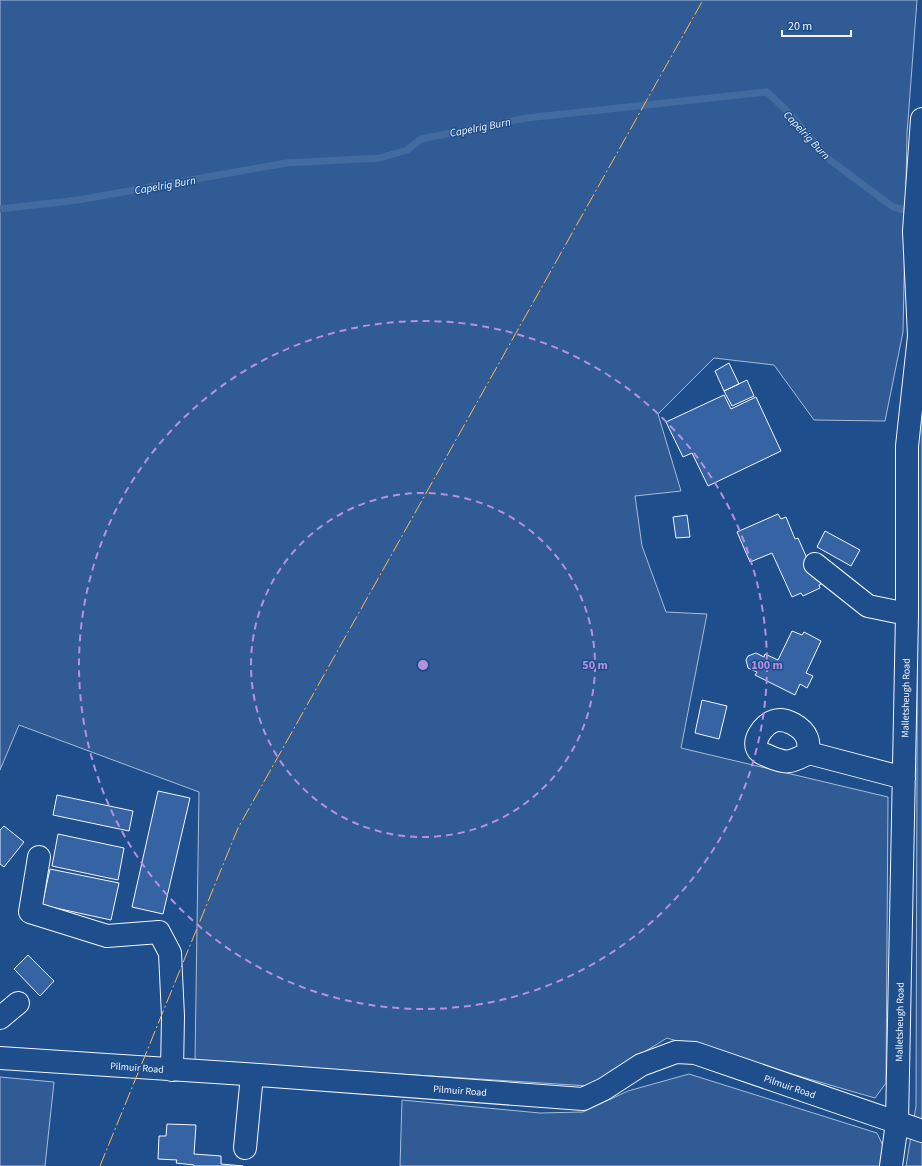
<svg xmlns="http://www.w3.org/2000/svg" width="922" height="1166" font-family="'Source Sans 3',sans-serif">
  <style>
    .green { fill: #305b95; stroke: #a8bbd7 }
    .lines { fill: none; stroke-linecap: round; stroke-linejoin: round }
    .stream { stroke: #446ba0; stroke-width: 7 }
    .building { fill: #3563a3; stroke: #f2f6ff }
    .minor-casing { stroke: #f2f6ff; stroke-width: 24 }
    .minor { stroke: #1f4e8c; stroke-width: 22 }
    .power { stroke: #ffb74d; stroke-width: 1; stroke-dasharray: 14 3 2 3; stroke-linecap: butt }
    .ring { fill: none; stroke: #b691df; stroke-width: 2; stroke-dasharray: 7 5 }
    .labels { text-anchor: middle; stroke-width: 3; stroke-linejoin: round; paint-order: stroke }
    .street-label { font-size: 10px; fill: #f2f6ff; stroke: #1f4e8c }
    .water-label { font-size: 11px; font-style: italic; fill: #f2f6ff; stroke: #1f4e8c }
    .centre { fill: #b691df; stroke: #1f4e8c; stroke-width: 2 }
    .ring-label { font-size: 12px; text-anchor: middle; font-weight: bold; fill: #b691df; stroke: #1f4e8c; stroke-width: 3; stroke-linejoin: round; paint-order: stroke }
  </style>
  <rect width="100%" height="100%" fill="#1f4e8c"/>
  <!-- green -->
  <path class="green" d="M0,0h917l-10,134 -4,198 -18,89 -71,-1 -40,-55 -60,-7 -56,56 23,77 -46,5 7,50 24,66 41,2 -26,134 207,49 -2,286 -11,15 -208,-60 -78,48 -394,-25 4,-269 -180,-67 -19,45z
    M922,407v759h-16l10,-60 2,-666z
    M689,1074l188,59 7,15 -3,18h-481l2,-66 138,13 43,-1 45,-21z
    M0,1077l54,5 -9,84h-45z"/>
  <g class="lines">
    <!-- stream -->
    <path class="stream" d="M0,209l78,-9 208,-37 94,-5 27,-8 14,-11 105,-21 241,-26 21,20 42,48 63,47 20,5"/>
  </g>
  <!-- building -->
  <path class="building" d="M729,363l10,21 -15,7 -9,-20z
    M747,380l7,16 -22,10 -8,-15z
    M724,395l7,14 25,-12 25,54 -73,35 -16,-33 -9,4 -17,-35z
    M778,514l3,5 5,-2 9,22 3,-1 16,36 9,9 -4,2 1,3 -17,8 -2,-3 -9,4 -20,-44 -22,9 -13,-30z
    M687,515l3,22 -14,1 -3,-21z
    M825,531l35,19 -9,16 -34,-19z
    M792,631l10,4 2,-3 17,9 -15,32 7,3 -6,12 -7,-4 -5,11 -40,-20 2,-3 -9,-4 -2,-8 2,-4 8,-3 8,4 1,-3 13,6z
    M702,700l25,6 -8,33 -24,-6z
    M158,791l32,7 -27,116 -31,-7z
    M57,795l76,16 -4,20 -76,-16z
    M4,826l20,16 -20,25 -4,-3v-34z
    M58,834l66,14 -6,32 -66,-14z
    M50,869l69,14 -8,37 -69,-15z
    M28,955l26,26 -14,15 -26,-27z
    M167,1124l29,1 -2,29 27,2v8l22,2h-49v-1l-18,-2 1,-3 -19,-1 1,-23h7z"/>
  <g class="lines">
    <defs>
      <path id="minor" d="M815,564l53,42 39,8
        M809,753c-1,-5 0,-11 -2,-15 -4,-11 -22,-21 -33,-17 -10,3 -25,22 -14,31 2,2 6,3 8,4 20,9 23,6 41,-3l95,25
        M39,857l-9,55 77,24 52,-4 11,21 3,63 -1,54
        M0,1018l18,-15
        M0,1058l259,17 324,24 21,-10 37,-24 35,-13 19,1 227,78
        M245,1148l7,-73
        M891,1166l6,-43 10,-509v-168l12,-110 -5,-105 8,-112"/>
    </defs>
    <!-- minor casing -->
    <use href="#minor" class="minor-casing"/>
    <!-- minor -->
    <use href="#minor" class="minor"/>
    <!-- power -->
    <path class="power" d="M100,1166l138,-338 465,-828"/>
  </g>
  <!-- distance rings -->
  <g class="ring">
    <circle cx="423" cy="665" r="172"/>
    <circle cx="423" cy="665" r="344"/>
  </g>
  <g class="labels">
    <!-- street labels -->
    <g class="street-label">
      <text transform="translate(905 698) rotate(-89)" y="4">Malletsheugh Road</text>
      <text transform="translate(899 1022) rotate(-89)" y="4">Malletsheugh Road</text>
      <text transform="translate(137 1067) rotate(4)" y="4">Pilmuir Road</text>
      <text transform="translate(790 1086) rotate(19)" y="4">Pilmuir Road</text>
      <text transform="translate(460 1090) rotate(4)" y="4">Pilmuir Road</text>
    </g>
    <!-- water labels -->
    <g class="water-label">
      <text transform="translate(480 127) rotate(-11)" y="4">Capelrig Burn</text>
      <text transform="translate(807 135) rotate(47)" y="4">Capelrig Burn</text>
      <text transform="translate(165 185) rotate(-10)" y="4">Capelrig Burn</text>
    </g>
  </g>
  <circle cx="423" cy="665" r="6" class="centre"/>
  <g class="ring-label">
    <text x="595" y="669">50 m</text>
    <text x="767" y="669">100 m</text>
  </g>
  <!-- scale -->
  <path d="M782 30v6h69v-6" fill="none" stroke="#f2f6ff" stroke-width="2"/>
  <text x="788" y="30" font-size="12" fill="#f2f6ff" stroke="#1f4e8c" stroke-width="3" paint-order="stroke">20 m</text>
</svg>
